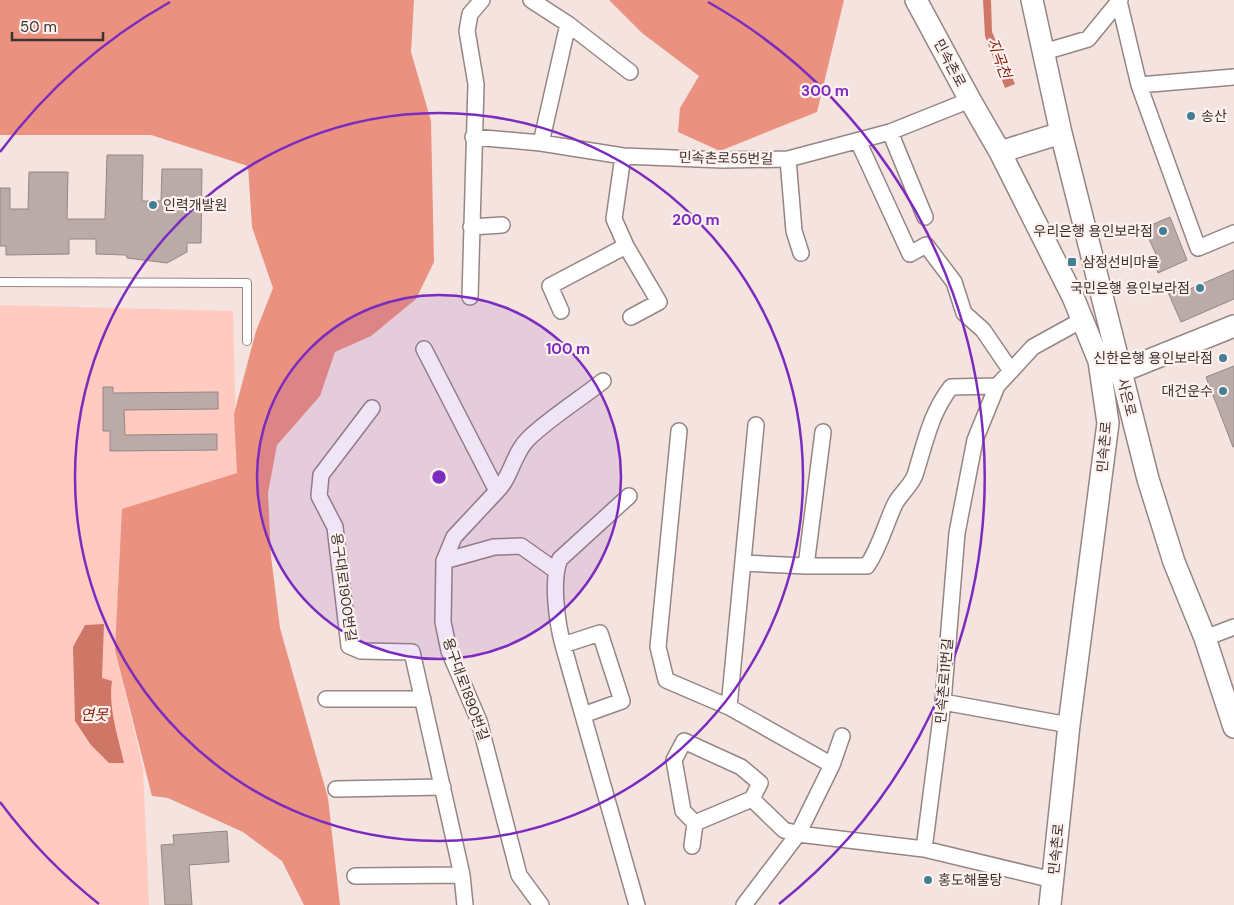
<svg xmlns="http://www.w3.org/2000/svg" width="1234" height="905" font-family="'DM Sans','Noto Sans KR',sans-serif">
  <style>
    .green { fill: #ffcabf }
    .forest { fill: #eb9180 }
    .water { fill: #cf7767 }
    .building { fill: #bbaba8; stroke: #968683 }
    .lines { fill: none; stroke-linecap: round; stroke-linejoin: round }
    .lane-casing { stroke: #968683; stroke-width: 10 }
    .street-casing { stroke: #968683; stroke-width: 18 }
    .secondary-casing { stroke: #968683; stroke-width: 24 }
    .lane { stroke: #fff; stroke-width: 8 }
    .street { stroke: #fff; stroke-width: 15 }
    .secondary { stroke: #fff; stroke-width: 21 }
    .ring { fill: none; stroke: #7b2cbf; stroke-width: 2.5 }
    .poi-dot { fill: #427f96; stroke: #fef1ee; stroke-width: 2 }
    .labels { text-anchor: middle; stroke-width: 4.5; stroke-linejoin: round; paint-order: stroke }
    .street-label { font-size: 14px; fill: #3a3332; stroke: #fef1ee }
    .poi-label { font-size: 14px; fill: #3a3332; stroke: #fef1ee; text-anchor: start }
    .water-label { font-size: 15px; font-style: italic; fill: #892011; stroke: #fef1ee }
    .centre { fill: #7b2cbf; stroke: #fef1ee; stroke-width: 2.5 }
    .ring-label { font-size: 15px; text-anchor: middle; font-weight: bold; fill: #7b2cbf; stroke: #fef1ee; stroke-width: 4.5; stroke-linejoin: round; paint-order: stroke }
  </style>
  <rect width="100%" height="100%" fill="#f4e3df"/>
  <!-- green -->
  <path class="green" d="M0,305l233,6 4,162 -122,177 28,118 6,137h-149z"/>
  <!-- forest -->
  <path class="forest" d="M0,0h414l-3,52 20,69 3,141 -18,37 -45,37 -36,16 -15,44 -43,49 -9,48 3,63 9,72 48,170 12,107h-36l-22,-44 -39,-29 -75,-34 -16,-2 -37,-146 7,-141 115,-36 -3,-59 22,-83 17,-43 -21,-61 -4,-61 -97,-31h-151z
    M609,0h235l-27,112 -97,39 -42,-19 2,-24 19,-32 -57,-43z"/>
  <!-- water -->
  <path class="water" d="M983,0h8l1,32 23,52 -10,4 -20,-52z
    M104,624l-2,54 10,3c-4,27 6,55 12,82h-15l-18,-18 -16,-24 -2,-74 12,-22z"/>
  <!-- building -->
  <path class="building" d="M107,155h36l-1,46h19l1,-32h40l-1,74h-14v9l-20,11 -40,-5 -1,-3 -30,-1v-15h-27v15l-63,1v-9h-6v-58h10v21h18l1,-37h39l-1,47h38z
    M1170,217l17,43 -29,13 -3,-9 4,-3 -15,-33z
    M1234,270v29l-53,23 -14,-32 20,-9 3,8z
    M1234,366v81h-1l-27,-70z
    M103,387h10v6l105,-1v17l-94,1 1,25 92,-1v16l-107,1v-20h-7z
    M227,831l2,31 -40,3 3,40h-27l-4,-60 13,-1 -1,-9z"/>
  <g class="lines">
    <defs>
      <path id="lane" d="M0,282l247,1v58"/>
      <path id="street" d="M531,0l37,24 62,48
        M1119,1l20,84 59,163 36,-15
        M1044,52l44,-13 32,-39
        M1139,85l95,-8
        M890,132l35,85
        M473,137l68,6 82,13 100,4 65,-1 102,-27 80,-32
        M858,141l52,113 16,-9 28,37 10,31 19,17 28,41
        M541,143l27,-119
        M623,156l-9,63 12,27 33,56 -28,15
        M788,159l6,72 7,22
        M471,227l31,-2
        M470,297l6,-213 -9,-53 3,-17 12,-14
        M561,311l-11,-25 76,-40
        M424,349l73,142 -43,46 -10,24 -1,61 6,29 30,70 40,154 22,30
        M372,408l-51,67 -2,21 16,31 14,119 12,5 51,1 50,223 3,30
        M756,425l-27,282 103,58 -34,69 126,15
        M679,431l-21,216 8,33 63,27
        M823,432l-17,134h61c13,-19 18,-41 28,-62 5,-10 16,-18 20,-29 10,-31 15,-61 36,-88l46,-1
        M497,491c15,-15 16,-38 32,-53 22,-21 50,-38 74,-57
        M444,561l50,-14 27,-1 34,24
        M743,563l63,3
        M1205,638l29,-11
        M563,645c-6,-22 -12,-66 -3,-86l69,-63
        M326,699h97
        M943,702l126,23
        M583,715l39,-14 -22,-68 -37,12 74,260
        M684,741l57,26 19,16 -8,16 -57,24 -12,-12 -9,-51z
        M832,765l10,-29
        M336,789l107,-2
        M692,846l3,-23
        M355,876l107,-1
        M1053,880l-129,-31 19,-147 14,-169 18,-93 22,-54 36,-39 49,-27
        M744,905l54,-71 -14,-4 -32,-31"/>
      <path id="secondary" d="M916,0l54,100 30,52 73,145 26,64 9,62 -39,302 -19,180
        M1032,0l29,133 87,346 26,83 31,76 29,89
        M1000,152l61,-19
        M1120,372l114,-46"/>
    </defs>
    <!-- lane casing -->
    <use href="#lane" class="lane-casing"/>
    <!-- street casing -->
    <use href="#street" class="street-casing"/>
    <!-- secondary casing -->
    <use href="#secondary" class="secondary-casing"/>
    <!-- lane -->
    <use href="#lane" class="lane"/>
    <!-- street -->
    <use href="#street" class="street"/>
    <!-- secondary -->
    <use href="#secondary" class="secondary"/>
  </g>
  <!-- distance rings -->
  <circle cx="439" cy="477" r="182" fill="#7b2cbf" fill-opacity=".12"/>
  <g class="ring">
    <circle cx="439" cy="477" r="182"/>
    <circle cx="439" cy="477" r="364"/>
    <path d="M99 904A546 546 0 0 1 0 802M0 152A546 546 0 0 1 170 2M708 2A546 546 0 0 1 779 904"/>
  </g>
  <!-- markers -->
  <g class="poi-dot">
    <circle cx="1191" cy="116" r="5"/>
    <circle cx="153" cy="205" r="5"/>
    <circle cx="1163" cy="231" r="5"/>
    <rect x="1067" y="257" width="10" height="10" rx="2.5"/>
    <circle cx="1200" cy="288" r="5"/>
    <circle cx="1223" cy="358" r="5"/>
    <circle cx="1223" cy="391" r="5"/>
    <circle cx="928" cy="880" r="5"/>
  </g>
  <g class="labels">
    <!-- street labels -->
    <g class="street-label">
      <text transform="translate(950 63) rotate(62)" y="5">민속촌로</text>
      <text transform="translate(726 158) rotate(1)" y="5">민속촌로55번길</text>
      <text transform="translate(1127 397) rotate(76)" y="5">사은로</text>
      <text transform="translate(1104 447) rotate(-85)" y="5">민속촌로</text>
      <text transform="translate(344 587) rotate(82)" y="5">용구대로1900번길</text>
      <text transform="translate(944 681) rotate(-85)" y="5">민속촌로11번길</text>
      <text transform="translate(466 689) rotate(70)" y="5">용구대로1890번길</text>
      <text transform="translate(1056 849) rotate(-84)" y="5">민속촌로</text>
    </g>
    <!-- poi labels -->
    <g class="poi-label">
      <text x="1201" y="121">송산</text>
      <text x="163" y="210">인력개발원</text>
      <text x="1153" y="236" text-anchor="end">우리은행 용인보라점</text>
      <text x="1082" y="267">삼정선비마을</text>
      <text x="1190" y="293" text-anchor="end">국민은행 용인보라점</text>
      <text x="1213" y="363" text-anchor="end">신한은행 용인보라점</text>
      <text x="1213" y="396" text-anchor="end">대건운수</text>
      <text x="938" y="885">홍도해물탕</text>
    </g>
    <!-- water labels -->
    <g class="water-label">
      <text transform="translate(999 58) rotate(70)" y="5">지곡천</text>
      <text x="94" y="720">연못</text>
    </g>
  </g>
  <circle cx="439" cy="477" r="8" class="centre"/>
  <g class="ring-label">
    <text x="825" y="96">300 m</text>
    <text x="696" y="225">200 m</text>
    <text x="568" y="354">100 m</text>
  </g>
  <!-- scale -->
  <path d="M12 32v8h91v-8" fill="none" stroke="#3a3332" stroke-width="2.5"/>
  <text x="20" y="32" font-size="15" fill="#3a3332" stroke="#fef1ee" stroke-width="4" paint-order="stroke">50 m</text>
</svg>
